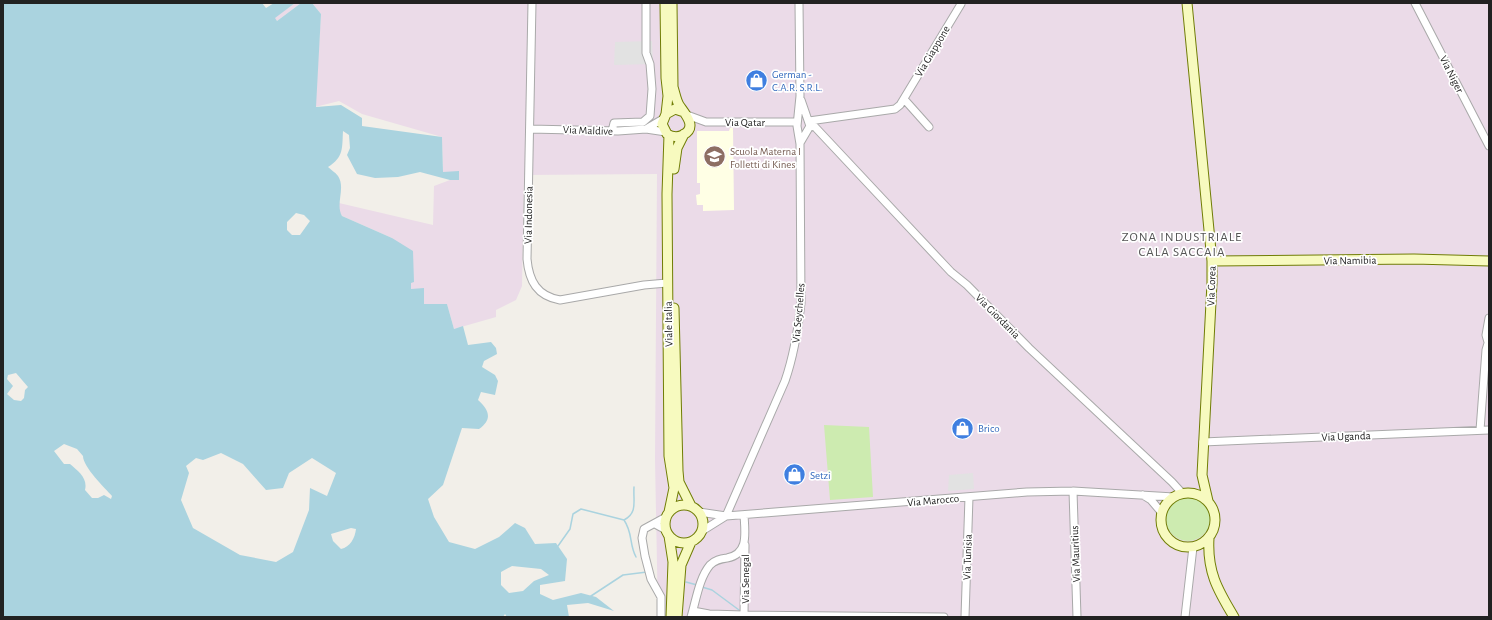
<svg xmlns="http://www.w3.org/2000/svg" width="1492" height="620" font-family="'Alegreya Sans',sans-serif">
  <style>
    .industrial { fill: #ebdbe8 }
    .education { fill: #ffffe5 }
    .grass { fill: #cdebb0 }
    .parking { fill: #e2e2e2 }
    .water { fill: #aad3df; fill-rule: evenodd }
    .lines { fill: none; stroke-linecap: round; stroke-linejoin: round }
    .stream { stroke: #aad3df; stroke-width: 1.5 }
    .street-casing { stroke: #a9a9a9; stroke-width: 9 }
    .secondary-casing { stroke: #707d05; stroke-width: 11 }
    .street { stroke: #fff; stroke-width: 7 }
    .secondary { stroke: #f7fabf; stroke-width: 9 }
    .labels { text-anchor: middle; stroke-width: 3.5; stroke-linejoin: round; paint-order: stroke }
    .street-label { font-size: 11px; fill: #222; stroke: #fff }
    .shop-label { font-size: 11px; fill: #366cbe; stroke: #fff; text-anchor: start }
    .education-label { font-size: 11px; fill: #785e54; stroke: #fff; text-anchor: start }
    .quarter-label { font-size: 13px; letter-spacing: 1px; fill: #555; stroke: #fff }
  </style>
  <rect width="100%" height="100%" fill="#f2efe9"/>
  <!-- industrial -->
  <path class="industrial" d="M295,3h6l-24,18 -3,-3z
    M312,3h1177v614h-831l-3,-158 2,-285 -133,1 -2,111 -6,14 -20,10v7l-42,12 -7,-25h-23l-13,-15v-6l-19,-45 -50,-22 -3,-5v-8l94,22 1,-39 16,-6h9l-16,-8 -1,-35 -80,-23 -23,-13 -24,6 6,-93z"/>
  <!-- education -->
  <path class="education" d="M730,128h3l1,82 -31,1v-6h-6l-1,-10 4,-1v-11h-3v-52h32z"/>
  <!-- grass -->
  <path class="grass" d="M824,425l45,2 4,70 -43,3z
    M1166 519a22 22 0 1 1 44 0a22 22 0 1 1-44 0Z"/>
  <!-- parking -->
  <path class="parking" d="M652,41l1,23 -39,1 1,-23z
    M973,473l1,16 -26,2 1,-16z"/>
  <!-- water -->
  <path class="water" d="M3,3h259l4,5 8,-5h21l-20,15 2,3 24,-18h11l9,11 -5,93 25,-2 21,13v8l80,11 1,35 16,-1v9h-9l-30,-8 -22,5 -23,1 -18,-4 -10,-19 3,-7 -1,-13 -6,-4c-1,17 1,26 -15,36 3,3 7,5 10,9 8,12 -3,28 4,40l50,22 21,13 1,31 -3,1v6l13,-1v16h23l7,25 9,-3 5,19 23,-3 5,6 1,6 -13,7 -2,6 13,8 3,6 -3,14 -14,-3 -3,8c11,10 15,19 1,29l-17,-1 -19,57 -15,14 6,18 15,25 26,7 24,-12 16,-14 10,5 10,16 21,-1 11,16 -2,22 -25,4v9l13,6 28,-7 15,4 18,14 -26,-8 -21,2 2,12h-62l-2,-3 -2,3h-500zM296,213l8,2 6,6 -10,14h-8l-5,-5v-8zM16,373l12,14 -3,3 -1,8 -3,3 -7,-1 -7,-6 6,-8 -6,-7 1,-4zM64,444l13,5 6,7c0,11 22,32 29,40l-1,3 -7,-4 -6,3h-6l-7,-8c3,-12 -7,-19 -15,-26h-6l-10,-13zM221,453l22,11 23,26 17,-2 6,-15 23,-15 24,15 -9,23 -17,-8 -1,22 -16,42 -17,10 -36,-7 -47,-27 -12,-28 8,-27 -3,-7 10,-8 7,2zM351,528l5,1c-1,9 -6,18 -15,20l-8,-8 -2,-7zM512,566l29,3 8,6 -15,6 -11,10 -14,2 -8,-8v-13z"/>
  <g class="lines">
    <!-- stream -->
    <path class="stream" d="M624,520c14,-7 9,-19 10,-33
      M558,546l12,-17 3,-15 8,-5 43,11c9,13 5,24 12,37
      M686,582l11,3
      M702,587l10,3 27,20
      M591,596l32,-21 24,-3"/>
    <defs>
      <path id="street" d="M532,3l-5,256c2,22 10,37 33,41l84,-15 23,-2
        M1415,3l74,143
        M904,99l25,28
        M687,115l19,7h91
        M809,121l86,-12 5,-4 61,-101
        M810,126l5,1 136,145 16,13 62,63 143,134 10,11
        M530,129l88,2 28,-2 20,3
        M646,129l17,-10
        M612,131l2,-8 29,-1 7,-6 2,-27 -2,-25 -4,-11v-50
        M800,143l10,-17 -9,-26
        M1488,342l-2,-7 3,-17
        M1480,430l6,-80 3,-10
        M1203,442l286,-12
        M1073,491l4,126
        M1143,495l8,5 11,13
        M699,512l27,4 301,-24 46,-1 101,6
        M726,516l59,-135c9,-26 13,-51 16,-78l-1,-159 -3,-18 3,-30 -1,-93
        M655,524l11,6
        M702,531l24,-15
        M693,611l16,3 35,1 200,2
        M744,615l1,-70
        M661,617v-20l-10,-18 -6,-23 -3,-18 2,-9 22,-12
        M691,617c5,-16 8,-39 19,-52 5,-5 10,-6 17,-7 22,-4 18,-25 17,-43
        M965,617l4,-120
        M1185,617l8,-70"/>
      <path id="secondary" d="M665,3l1,75 2,18 -2,18
        M672,3l1,84c2,6 3,13 6,18 6,9 19,22 4,30 -6,3 -11,2 -16,-1l-5,-10 4,-10 9,-5 9,3
        M1187,3l25,258v22l-10,192 6,26
        M669,135l-2,59 2,262 5,32 -5,24
        M674,169l3,-21 7,-14
        M1212,261l202,-2 75,2
        M674,308l4,163 1,11 12,24
        M1161 520a27 27 0 1 1 54 0a27 27 0 1 1-54 0Z
        M665 524a19 19 0 1 1 38 0a19 19 0 1 1-38 0Z
        M669,536l4,26 -2,55
        M1209,538c-2,33 8,51 25,79
        M677,617l4,-52 10,-23"/>
    </defs>
    <!-- street casing -->
    <use href="#street" class="street-casing"/>
    <!-- secondary casing -->
    <use href="#secondary" class="secondary-casing"/>
    <!-- street -->
    <use href="#street" class="street"/>
    <!-- secondary -->
    <use href="#secondary" class="secondary"/>
  </g>
  <!-- icons -->
  <defs>
    <symbol id="shop-disc" viewBox="-11 -11 22 22"><circle r="9.5" fill="#3f7fe0" stroke="#fff"/><path d="M-5-2.5h2.3a2.7 3.5 0 0 1 5.4 0H5L5.5 6h-11ZM-1.5-2.5h3a1.5 2.3 0 0 0-3 0Z" fill="#fff"/></symbol>
    <symbol id="school-disc" viewBox="-11 -11 22 22"><circle r="9.5" fill="#8d6e63" stroke="#fff"/><path d="M0-5L7-2L0 1L-7-2ZM-4 1L0 2.5L4 1V4Q0 6-4 4Z" fill="#fff"/></symbol>
  </defs>
  <g fill-rule="evenodd">
    <use href="#shop-disc" x="744" y="68" width="25" height="25"/>
    <use href="#school-disc" x="702" y="144" width="25" height="25"/>
    <use href="#shop-disc" x="950" y="416" width="25" height="25"/>
    <use href="#shop-disc" x="782" y="462" width="25" height="25"/>
  </g>
  <g class="labels">
    <!-- street labels -->
    <g class="street-label">
      <text transform="translate(932 51) rotate(-59)" y="4">Via Giappone</text>
      <text transform="translate(1452 74) rotate(63)" y="4">Via Niger</text>
      <text x="745" y="126">Via Qatar</text>
      <text transform="translate(588 130) rotate(2)" y="4">Via Maldive</text>
      <text transform="translate(528 215) rotate(-89)" y="4">Via Indonesia</text>
      <text transform="translate(1350 260) rotate(-1)" y="4">Via Namibia</text>
      <text transform="translate(1211 286) rotate(-88)" y="4">Via Corea</text>
      <text transform="translate(798 313) rotate(-85)" y="4">Via Seychelles</text>
      <text transform="translate(998 316) rotate(45)" y="4">Via Giordania</text>
      <text transform="translate(668 324) rotate(-91)" y="4">Viale Italia</text>
      <text transform="translate(1346 436) rotate(-2)" y="4">Via Uganda</text>
      <text transform="translate(933 500) rotate(-5)" y="4">Via Marocco</text>
      <text transform="translate(1075 554) rotate(-92)" y="4">Via Mauritius</text>
      <text transform="translate(967 557) rotate(-88)" y="4">Via Tunisia</text>
      <text transform="translate(745 579) rotate(-90)" y="4">Via Senegal</text>
    </g>
    <!-- shop labels -->
    <g class="shop-label">
      <text x="772" y="78">German -<tspan x="772" dy="13">C.A.R. S.R.L.</tspan></text>
      <text x="978" y="432">Brico</text>
      <text x="810" y="479">Setzi</text>
    </g>
    <!-- education labels -->
    <g class="education-label">
      <text x="730" y="155">Scuola Materna I<tspan x="730" dy="13">Folletti di Kines</tspan></text>
    </g>
    <!-- quarter labels -->
    <g class="quarter-label">
      <text x="1182" y="241">ZONA INDUSTRIALE<tspan x="1182" dy="15">CALA SACCAIA</tspan></text>
    </g>
  </g>
  <!-- border -->
  <rect width="1492" height="620" fill="none" stroke="#222222" stroke-width="8"/>
</svg>
